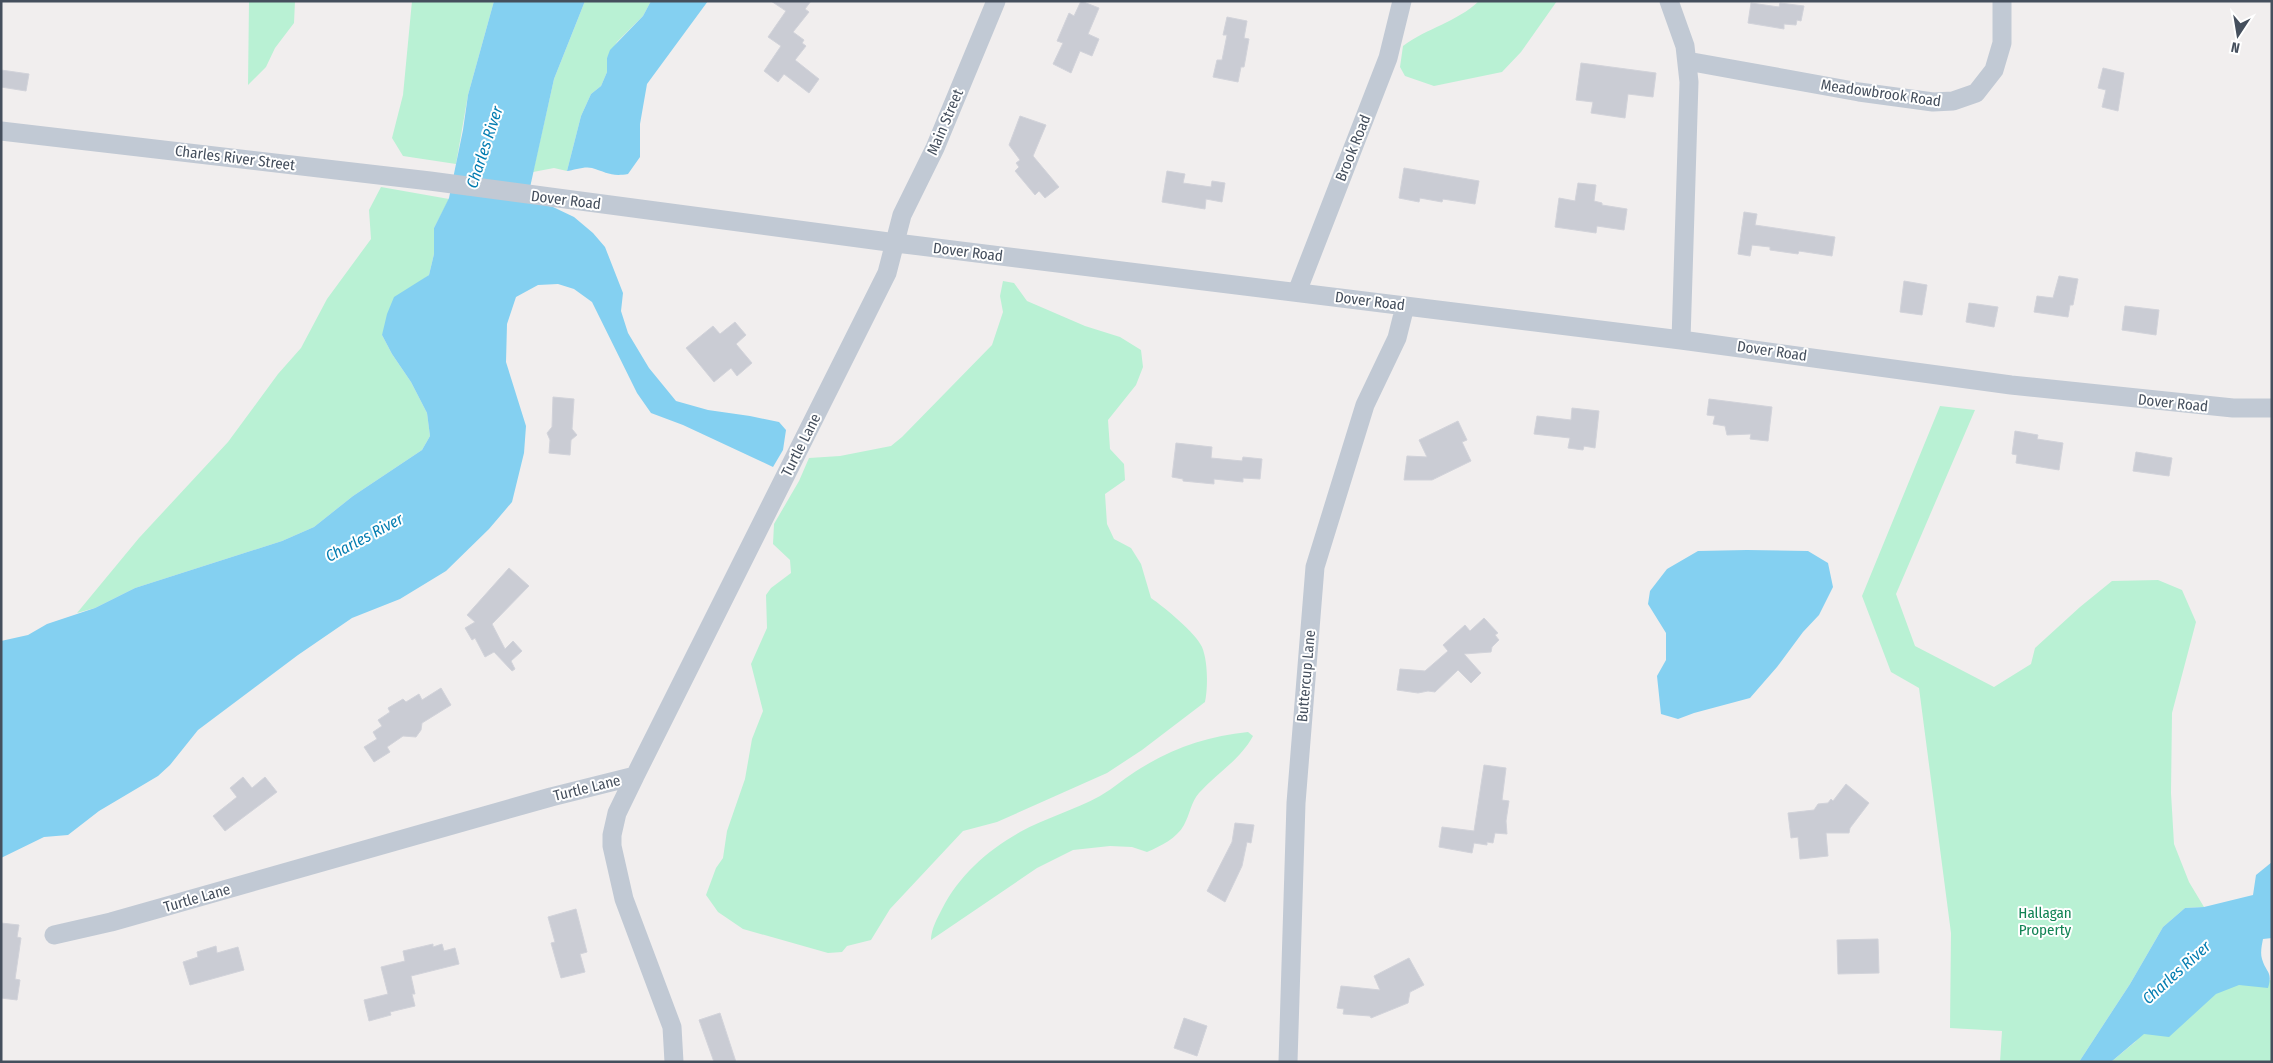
<svg xmlns="http://www.w3.org/2000/svg" width="2273" height="1063" font-family="'Fira Sans Condensed',sans-serif">
  <style>
    .green { fill: #b9f1d4 }
    .water { fill: #84d0f1 }
    .building { fill: #caccd4; stroke: #d2d3da }
    .lines { fill: none; stroke-linecap: round; stroke-linejoin: round }
    .minor { stroke: #c1c9d4; stroke-width: 19 }
    .labels { text-anchor: middle; stroke-width: 4; stroke-linejoin: round; paint-order: stroke }
    .street-label { font-size: 15px; fill: #454f5d; stroke: #fff }
    .park-label { font-size: 15px; fill: #118354; stroke: #fff }
    .water-label { font-size: 16px; font-style: italic; fill: #047db1; stroke: #fff }
  </style>
  <rect width="100%" height="100%" fill="#f1eeee"/>
  <!-- green -->
  <path class="green" d="M249,1h46l-1,22 -19,25 -9,19 -18,18z
    M412,1h82l-26,94 -12,69 -53,-8 -11,-18 11,-43z
    M585,1h66l-8,15 -26,26 -10,16v14l-6,14 -10,8 -10,22 -14,55 -13,-3 -21,4 21,-93z
    M1479,1h78l-36,51 -19,20 -68,14 -29,-10 -5,-9 3,-21c24,-18 54,-24 76,-45z
    M381,187l68,12 -15,29v26l-5,21 -16,12 -31,48 10,19 19,28 16,31 3,23 -8,14 -69,46 -39,31 -32,14 -147,47 -40,20 -18,5 62,-75 89,-96 50,-68 23,-26 26,-49 44,-60 -2,-29z
    M1003,281l11,2 13,18 58,25 35,11 21,13 2,17 -7,18 -28,35 2,29 14,15 1,16 -20,14 2,30 7,15 17,9 10,16 10,34c13,9 45,35 51,49 6,14 6,41 3,55l-63,48 -35,23 -110,49 -34,9 -73,78 -19,31 -24,6 -5,6 -14,1 -85,-24 -25,-17 -12,-17 10,-27 7,-10 4,-27 18,-52 7,-40 11,-28 -12,-47 16,-36 -1,-33 5,-7 20,-15 -1,-13 -17,-16 1,-20 25,-43 10,-23 31,-2 51,-10 11,-9 90,-92 11,-33 -3,-16z
    M1940,406l35,4 -79,184 19,52 79,41 37,-23 4,-16 45,-41 32,-26 46,-1 24,10 14,32 -24,91 -1,80 3,51 15,38 15,25 -19,1 -22,19 -33,57 -51,78h-79l2,-31 -52,-3 1,-95 -32,-245 -28,-16 -29,-76z
    M1248,732l5,4c-13,24 -36,37 -54,57 -8,9 -9,21 -15,32 -7,13 -23,21 -37,27l-15,-5 -22,-1 -37,4 -36,18 -106,72c0,-11 6,-21 11,-31 17,-34 46,-59 78,-77 25,-14 55,-22 80,-36 14,-8 27,-20 41,-28 34,-21 68,-32 107,-36z
    M2272,980v82h-161l24,-20 7,-10 74,-45z"/>
  <!-- water -->
  <path class="water" d="M494,1h91l-31,78 -25,113 6,11 18,4 21,10 19,16 12,14 18,46 -2,18 7,22 21,35 27,33 32,9 42,6 29,6 7,8 -3,20 -10,17 -90,-42 -32,-12 -14,-20 -45,-91 -18,-13 -16,-5 -20,1 -22,12 -9,27 -1,38 20,64 -2,27 -12,49 -23,27 -43,42 -46,28 -48,19 -54,37 -100,75 -28,35 -12,11 -59,35 -31,24 -24,2 -43,21v-217l27,-6 19,-11 48,-16 40,-20 147,-47 32,-14 39,-31 69,-46 8,-14 -3,-23 -16,-31 -19,-28 -10,-19 5,-21 7,-17 35,-22 5,-21v-26l15,-30 14,-68 5,-35z
    M651,1h57l-61,83 -7,40v33l-12,17c-17,3 -22,-2 -36,-6 -7,-2 -18,2 -25,3l14,-55 10,-22 10,-8 6,-14v-14l3,-8 33,-34z
    M1747,550l61,1 20,12 5,24 -14,28 -16,17 -26,35 -27,31 -56,15 -16,6 -17,-5 -4,-38 9,-16v-27l-18,-29 2,-13 17,-22 31,-18z
    M2272,862v76l-9,1c-1,5 -3,14 -1,20 4,14 11,12 6,29l-29,-3 -23,9 -47,43 -25,-3 -33,28h-32l51,-78 33,-57 22,-19 19,-1 49,-12 3,-20z"/>
  <!-- building -->
  <path class="building" d="M771,1h40l-6,8 4,3 -16,20 11,8 -2,3 4,3 -11,14 24,19 -10,14 -25,-19 -6,8 -14,-11 17,-25 -13,-9 18,-26z
    M1081,1l18,7 -11,26 11,5 -7,17 -12,-5 -9,22 -18,-9 10,-21 -6,-2 12,-28 5,3z
    M1751,3l28,4 1,-4 24,3 -3,15 -4,-1 -1,5 -12,-1v5l-36,-6z
    M1227,17l20,4 -3,17 5,1 -5,28h-3l-3,15 -25,-5 4,-17h5l5,-25h-4z
    M1581,63l75,10 -3,24 -25,-3 -3,24 -34,-5 2,-11 -17,-2z
    M2103,68l21,5 -6,38 -16,-4 4,-17 -8,-2z
    M1,70l28,4 -3,17 -25,-4z
    M1020,116l26,9 -13,31 26,31 -14,11 -6,-7 -4,4 -20,-24 4,-4 -3,-4 4,-3 -11,-15z
    M1404,168l75,13 -4,23 -32,-5 -1,3 -22,-4 -1,4 -20,-4z
    M1167,171l18,3 -2,9 28,4 1,-6 13,2 -3,19 -16,-3 -1,10 -43,-7z
    M1578,183l18,2 -2,16 8,2v2l25,4 -3,21 -27,-4 -1,7 -41,-6 4,-29 16,3z
    M1744,212l13,2 -2,11 80,12 -3,19 -33,-5 -1,3 -28,-4v-3l-18,-2 -2,11 -12,-2z
    M2059,276l19,3 -5,26h-3l-2,12 -34,-5 3,-16 16,2z
    M1904,281l23,4 -5,30 -22,-3z
    M1969,303l29,4 -4,20 -28,-5z
    M2125,306l34,4 -3,25 -34,-5z
    M735,322l11,13 -10,9 16,19 -15,13 -6,-8 -17,14 -28,-34 27,-22 7,8z
    M553,397l21,2 -2,30 5,6 -6,5 -1,15 -21,-2 1,-13 -3,-7 5,-6z
    M1709,399l63,8 -4,34 -18,-2 1,-5 -24,1 -2,-9 -12,-2 2,-8 -8,-1z
    M1572,408l27,3 -4,37 -11,-2 -1,4 -15,-2 2,-10 -36,-4 3,-18 34,4z
    M1458,421l9,19 -5,2 9,19 -39,19h-28l3,-24 20,1 -8,-17z
    M2015,431l23,4 -1,4 26,4 -4,27 -43,-7 1,-8 -5,-1z
    M1176,443l36,4 -1,11 31,3 1,-4 19,2 -2,20 -17,-1v4l-29,-3v5l-31,-3v-2l-11,-2z
    M2136,452l36,6 -3,18 -36,-5z
    M509,568l20,18 -37,38 13,25 8,-8 9,10 -11,10 4,8 -3,2 -18,-19 -9,5 -10,-19 -3,2 -7,-12 10,-6 -8,-7z
    M1484,618l14,15 -3,2 4,5 -7,7 -1,5 -27,2 17,19 -10,10 -13,-13 -23,22 -7,-1 -10,2 -21,-3 3,-21 25,2 23,-20 -5,-6 22,-20 5,6z
    M441,688l10,17 -29,18 -1,7 -5,7 -13,-1 -16,11 3,5 -16,10 -10,-15 13,-8 -4,-7 9,-6 -4,-6 12,-8 -2,-4 15,-9 3,3 13,-8 3,6z
    M1484,765l22,3 -4,32 7,1 -3,20 1,13 -12,-1 -2,10 -6,-1v3l-13,-2 -2,10 -33,-6 3,-20 32,4z
    M243,777l9,11 13,-11 12,15 -52,39 -12,-15 24,-19 -7,-9z
    M1846,784l23,19 -19,25 -1,5h-23l2,23 -28,3 -2,-22 -7,1 -3,-25 26,-3 4,-6 10,-1 3,-4 2,2z
    M1235,823l19,2 -3,18 -4,-1 -5,24 -17,36 -18,-11 25,-49z
    M576,909l11,43 -7,2 5,18 -24,6 -10,-35 4,-1 -7,-25z
    M1,923l18,2 -2,12 4,1 -6,41 5,1 -3,20 -16,-2z
    M1878,939l1,34 -41,1 -1,-34z
    M433,944v3l9,-3 2,7 11,-3 4,16 -48,12 4,18h-3l3,12 -25,6 1,3 -22,6 -5,-21 24,-6 -7,-27 24,-6 -2,-10z
    M216,946l1,7 21,-6 6,23 -54,15 -7,-23 15,-5 -1,-5z
    M1409,958l15,27 -14,7 -2,11 -37,15 -1,-2 -27,-2 1,-5 -7,-1 4,-22 39,4 -6,-14z
    M720,1013l16,49h-22l-15,-42z
    M1184,1018l23,8 -10,30 -23,-8z"/>
  <g class="lines">
    <!-- minor -->
    <path class="minor" d="M1669,1l16,45 4,36 -8,258
      M1687,61l172,31 74,10 20,-1 23,-8 18,-23 8,-27v-42
      M1,131l429,50 466,62 785,97 330,45 222,23h39
      M1297,292l91,-234 14,-57
      M635,776l-18,37 -5,22v11l12,53 48,128 2,35
      M54,935l57,-13 440,-125 84,-21 252,-503 15,-58 33,-67 61,-147
      M1288,1062l8,-259 19,-236 50,-162 32,-67 8,-32"/>
  </g>
  <g class="labels">
    <!-- street labels -->
    <g class="street-label">
      <text transform="translate(1881 93) rotate(8)" y="5">Meadowbrook Road</text>
      <text transform="translate(945 122) rotate(-67)" y="5">Main Street</text>
      <text transform="translate(1353 148) rotate(-68)" y="5">Brook Road</text>
      <text transform="translate(235 158) rotate(7)" y="5">Charles River Street</text>
      <text transform="translate(566 200) rotate(7)" y="5">Dover Road</text>
      <text transform="translate(968 252) rotate(7)" y="5">Dover Road</text>
      <text transform="translate(1370 301) rotate(7)" y="5">Dover Road</text>
      <text transform="translate(1772 351) rotate(8)" y="5">Dover Road</text>
      <text transform="translate(2173 403) rotate(6)" y="5">Dover Road</text>
      <text transform="translate(801 445) rotate(-63)" y="5">Turtle Lane</text>
      <text transform="translate(1306 676) rotate(-85)" y="5">Buttercup Lane</text>
      <text transform="translate(587 788) rotate(-14)" y="5">Turtle Lane</text>
      <text transform="translate(197 898) rotate(-16)" y="5">Turtle Lane</text>
    </g>
    <!-- park labels -->
    <g class="park-label">
      <text x="2045" y="918">Hallagan<tspan x="2045" dy="17">Property</tspan></text>
    </g>
    <!-- water labels -->
    <g class="water-label">
      <text transform="translate(484 147) rotate(-72)" y="6">Charles River</text>
      <text transform="translate(364 537) rotate(-28)" y="6">Charles River</text>
      <text transform="translate(2176 972) rotate(-42)" y="6">Charles River</text>
    </g>
  </g>
  <!-- border -->
  <rect width="2273" height="1063" fill="none" stroke="#454f5d" stroke-width="5"/>
  <!-- north arrow -->
  <g transform="translate(2238 35) rotate(192)" stroke="#ffffff" stroke-width="4" paint-order="stroke">
  <path d="M0-4L9 19L0 12L-9 19Z" fill="#454f5d"/>
  <text y="-8" font-size="14" font-weight="bold" text-anchor="middle" fill="#454f5d">N</text>
  </g>
</svg>
